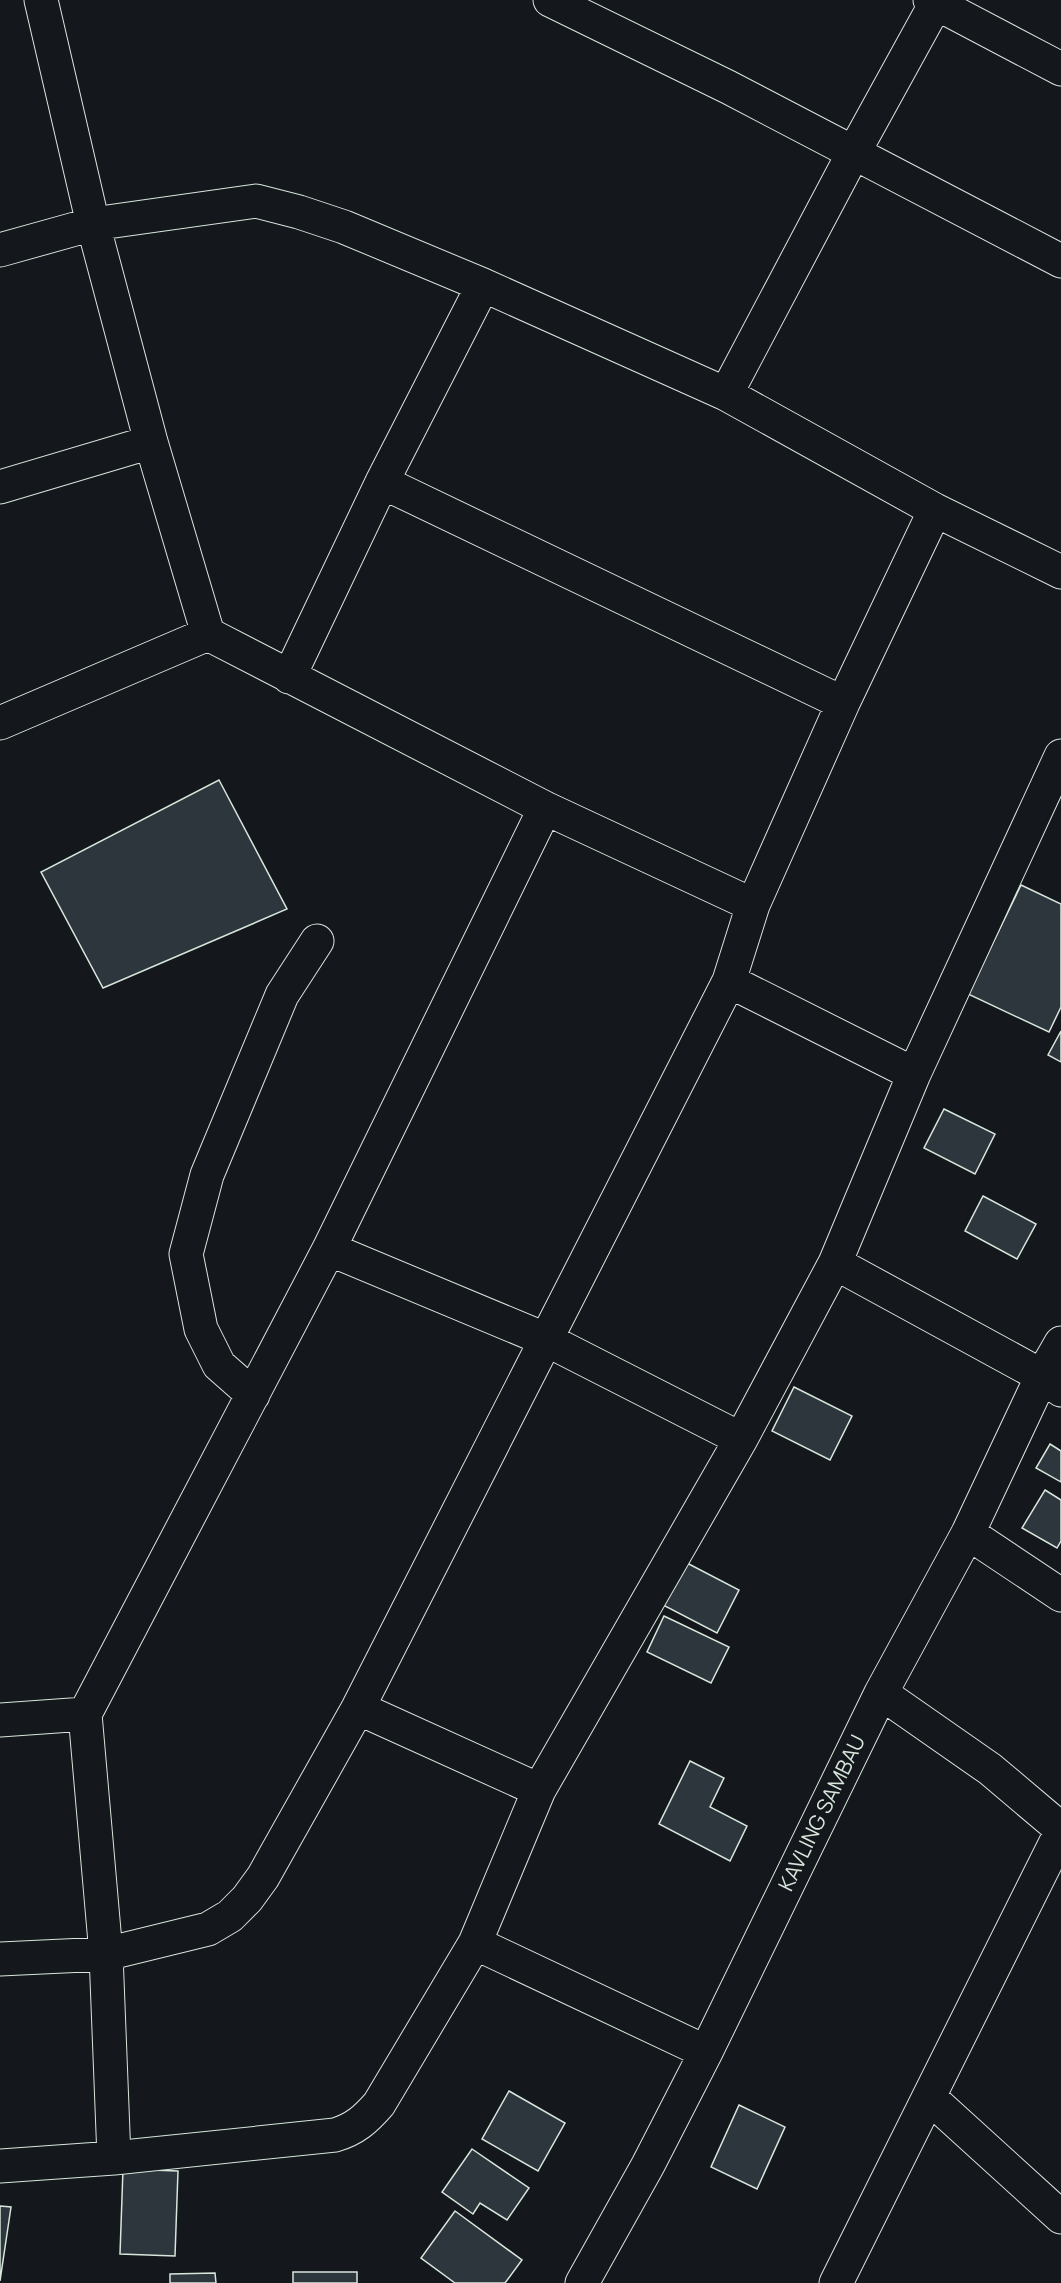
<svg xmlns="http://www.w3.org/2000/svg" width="1061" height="2283" font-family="Manrope,sans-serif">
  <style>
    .building { fill: #2c363c; stroke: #d8e6dc; stroke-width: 1.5 }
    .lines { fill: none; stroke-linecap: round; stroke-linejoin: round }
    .minor-casing { stroke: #d8e6dc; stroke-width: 35 }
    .minor { stroke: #14181c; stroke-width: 33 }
    .labels { text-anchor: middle; stroke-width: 4.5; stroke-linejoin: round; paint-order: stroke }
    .street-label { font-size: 21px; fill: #d8e6dc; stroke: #14181c }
  </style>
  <rect width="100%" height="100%" fill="#14181c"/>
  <!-- building -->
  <path class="building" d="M219,780l68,129 -184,79 -62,-116z
    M1021,885l40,19v103l-12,25 -81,-38z
    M1061,1031v31l-13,-7z
    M944,1109l51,25 -20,40 -51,-26z
    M983,1196l53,28 -19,35 -52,-28z
    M794,1387l58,29 -22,44 -58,-29z
    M1050,1444l11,7v31l-25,-14z
    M1045,1490l16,10v41l-4,7 -35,-20z
    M685,1562l54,28 -22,43 -54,-28z
    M664,1616l65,31 -18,36 -64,-31z
    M690,1761l34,17 -14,29 37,19 -17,35 -71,-37z
    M509,2091l56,32 -27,48 -56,-32z
    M739,2105l46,22 -28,62 -46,-22z
    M472,2149l57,39 -22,32 -27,-17 -7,11 -31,-22z
    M123,2169l55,2 -3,85 -55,-2z
    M0,2206l11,1 -11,74z
    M455,2211l67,49 -17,23h-50l-34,-25z
    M293,2272h64v11h-64z
    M215,2273l1,10h-46v-9z"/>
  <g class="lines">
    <defs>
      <path id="minor" d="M41,0l52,224 58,218 57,192 337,174 208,97
        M550,0l178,87 333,174
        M930,0l131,69
        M0,250l93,-26 163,-23 43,11 45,15 139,58 243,109 209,116 126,62
        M726,394l128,-242 82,-149
        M382,482l461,221
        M0,487l151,-45
        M289,677l93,-195 101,-197
        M0,723l208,-89
        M729,981l185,93
        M329,1249l218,91 194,99
        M835,1263l207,113 19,14
        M253,1395l-34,-30 -18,-36 -15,-75 21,-79 75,-180 35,-54
        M968,1533l93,62
        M881,1693l109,76 71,60
        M358,1708l181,82
        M0,1720l85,-6
        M475,1943l231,109
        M0,1959l106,-5 102,-25 22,-13 17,-17 16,-22 95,-169 371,-727 24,-76 90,-202 92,-193
        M929,2097l132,120
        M114,2158l-8,-204 -21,-240 244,-465 216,-441
        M0,2166l114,-8 221,-23c20,-6 31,-16 44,-31l96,-161 64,-153 202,-351 94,-176 79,-189 147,-318
        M582,2283l66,-118 58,-113 175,-359 87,-160 74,-157 19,-33
        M836,2283l225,-451"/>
    </defs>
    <!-- minor casing -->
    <use href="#minor" class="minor-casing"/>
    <!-- minor -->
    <use href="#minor" class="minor"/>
  </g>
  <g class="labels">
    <!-- street labels -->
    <g class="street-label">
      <text transform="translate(822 1813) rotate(-64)" y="7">KAVLING SAMBAU</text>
    </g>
  </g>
</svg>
